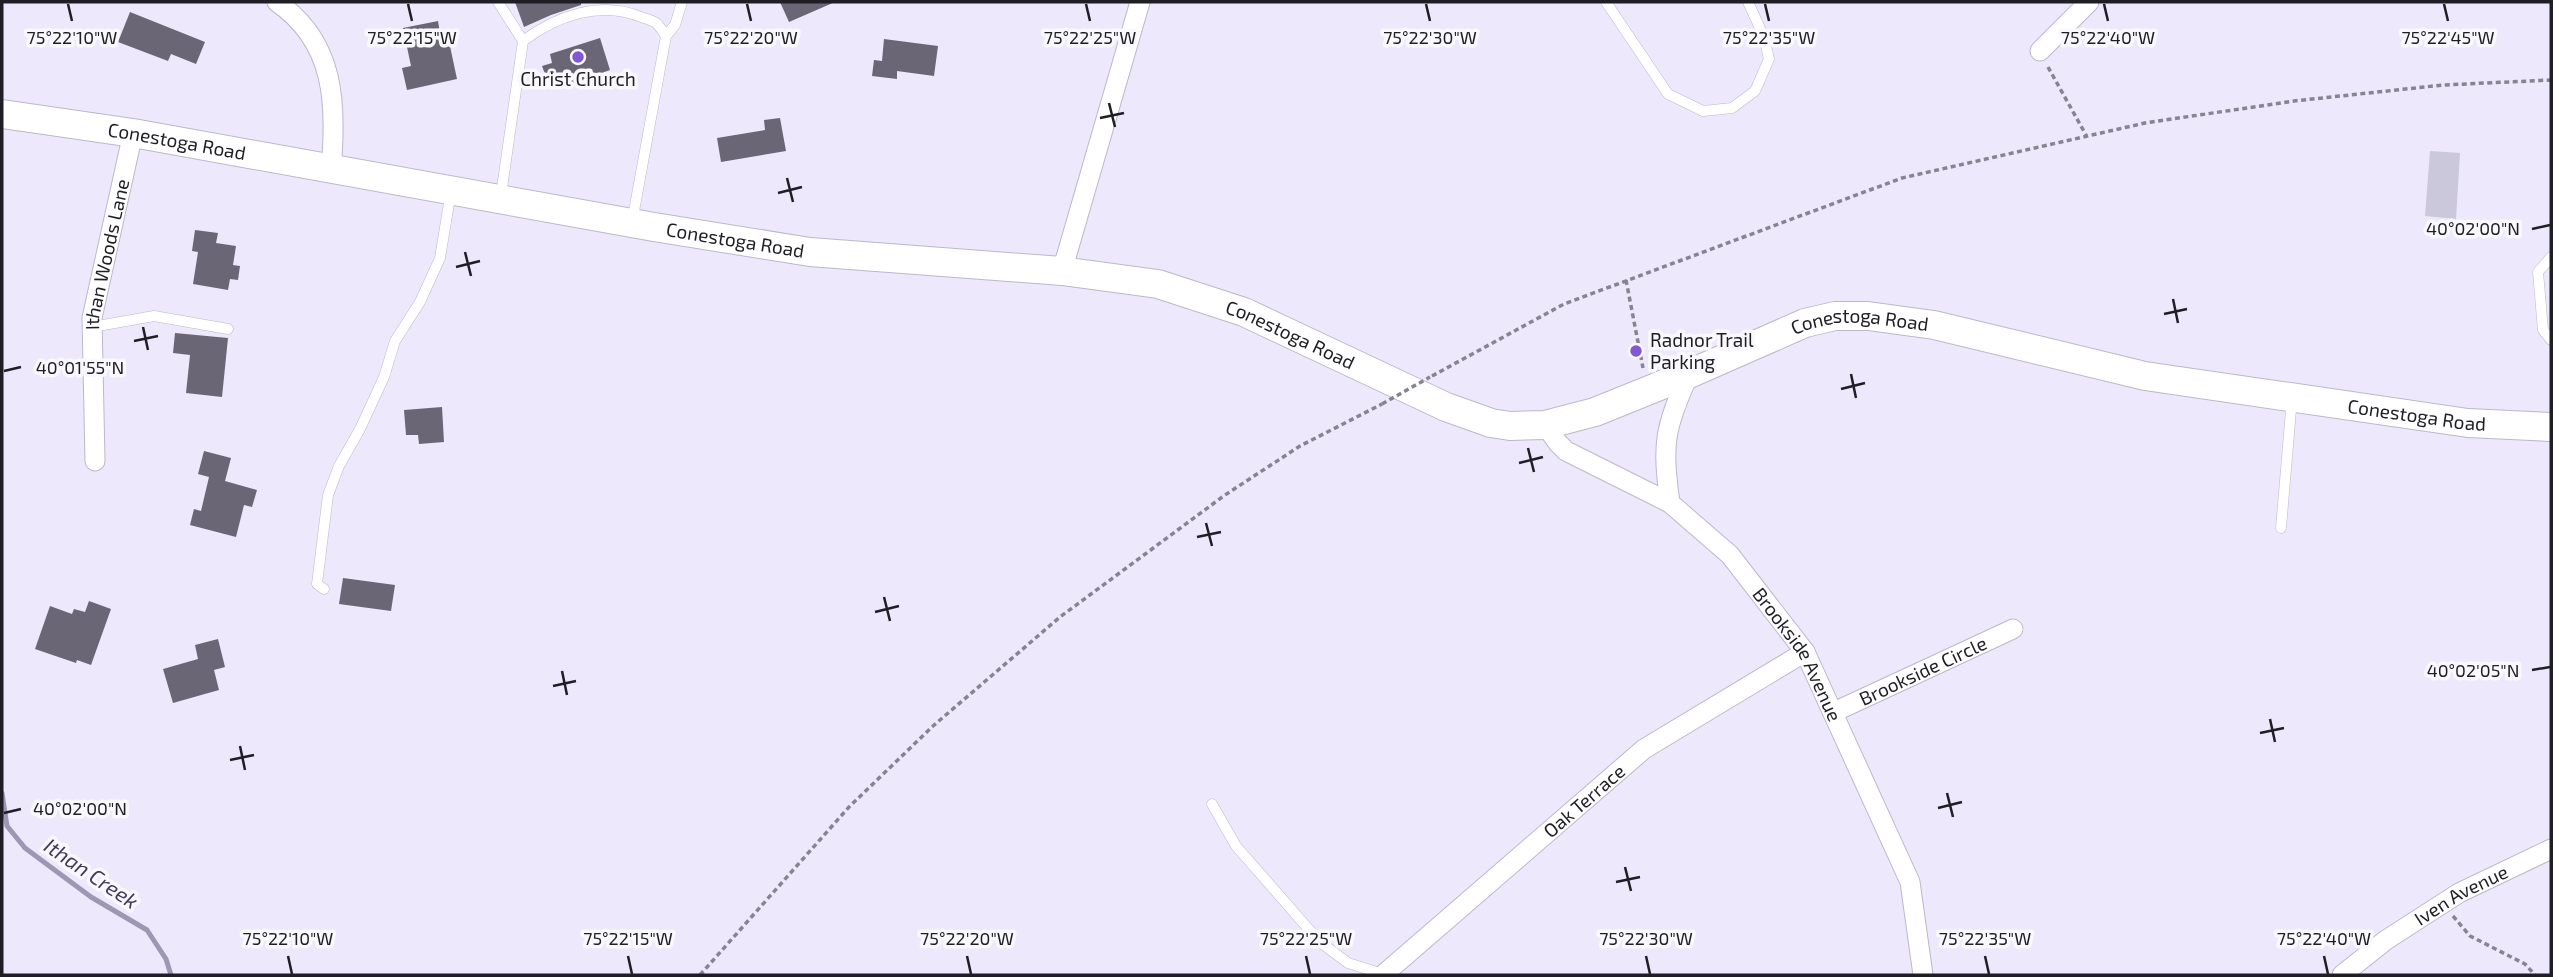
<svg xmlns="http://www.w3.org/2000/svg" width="2553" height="977" font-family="'Exo 2',sans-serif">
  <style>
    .pitch { fill: #ccc8dc }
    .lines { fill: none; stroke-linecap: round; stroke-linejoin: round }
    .stream { stroke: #9d97b3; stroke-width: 5 }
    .building { fill: #6a6676 }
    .lane-casing { stroke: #bcb8ca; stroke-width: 11 }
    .street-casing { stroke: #bcb8ca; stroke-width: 21 }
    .secondary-casing { stroke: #bcb8ca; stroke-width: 30 }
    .path { stroke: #878491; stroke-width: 3.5; stroke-dasharray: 5 3.5; stroke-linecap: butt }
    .lane { stroke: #fff; stroke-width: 10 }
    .street { stroke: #fff; stroke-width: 19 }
    .secondary { stroke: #fff; stroke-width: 28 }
    .path-bridge { stroke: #878491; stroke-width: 3.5; stroke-dasharray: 5 3.5; stroke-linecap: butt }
    .ticks { fill: none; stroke: #201e25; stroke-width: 2.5 }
    .poi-dot { fill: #8158d1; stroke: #f9f8fc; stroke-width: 2.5 }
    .labels { text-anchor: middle; stroke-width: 7; stroke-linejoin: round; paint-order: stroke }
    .poi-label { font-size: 19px; fill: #201e25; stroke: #f9f8fc }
    .street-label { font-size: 19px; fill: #201e25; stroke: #f9f8fc }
    .water-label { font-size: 21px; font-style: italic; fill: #433761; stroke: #f9f8fc }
    .ticks-label { font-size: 18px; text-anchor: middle; fill: #201e25; stroke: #f9f8fc; stroke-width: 7; stroke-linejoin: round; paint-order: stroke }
  </style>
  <rect width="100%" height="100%" fill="#ede8fc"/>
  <!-- pitch -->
  <path class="pitch" d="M2430,151l30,2 -4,66 -31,-3z"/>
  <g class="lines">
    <!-- stream -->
    <path class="stream" d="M2,793l5,33 18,22 66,49 56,33 19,29 5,16"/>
  </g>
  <!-- building -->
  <path class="building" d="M515,2h66v3l-30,10 -27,12z
    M780,2h55l-46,20z
    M130,12l75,30 -9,22 -25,-10 -3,7 -50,-19z
    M438,21l2,12 7,-1 10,47 -50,11 -5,-22 9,-2 -8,-38z
    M600,38l10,32 -48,17 -3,-8 -11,3 -6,-16 10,-3 -2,-9z
    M884,39l54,7 -4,30 -37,-5v8l-25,-3 2,-16 8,1z
    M780,118l6,33 -65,11 -4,-24 48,-8 -1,-10z
    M195,230l23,3 -2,10 20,3 -3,19 7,1 -2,14 -8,-1 -2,11 -35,-6 5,-32 -6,-1z
    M175,333l53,5 -6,59 -36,-4 4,-38 -17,-2z
    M442,407l2,35 -25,2 -1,-9h-12l-2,-25z
    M204,451l27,7 -6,23 32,9 -5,17 -8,-2 -8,32 -46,-12 4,-16 7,2 8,-34 -11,-3z
    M343,578l52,7 -4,26 -52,-7z
    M89,601l22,8 -20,56 -14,-5 -1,3 -41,-14 15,-43 22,8 2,-5 11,3z
    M218,639l7,28 -11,3 5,20 -46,13 -10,-34 35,-10 -3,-14z"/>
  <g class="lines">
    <defs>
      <path id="lane" d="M498,2l25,39 -22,154
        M1606,2l62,92 35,17 29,-3 23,-17 14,-32 -5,-22 -16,-35
        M523,41c33,-25 78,-41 118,-24 5,2 11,3 15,6 4,3 7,9 10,13
        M632,222l34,-186 9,-11 7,-23
        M2551,257l-13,15 5,58 8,10
        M92,327l62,-11 74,13
        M2281,528l11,-130
        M324,589l-7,-5 11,-89 11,-29 21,-37 24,-52 11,-36 25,-39 20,-44 11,-67
        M1212,804l24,42 84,96 28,21 35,11"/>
      <g id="street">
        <path d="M277,2c58,40 60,102 54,167"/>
        <path d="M2040,51l49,-49"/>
        <path d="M1062,271l78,-269"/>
        <path id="s1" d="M1545,425l13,18 8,8 104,52 60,52 75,97 105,230 13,93"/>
        <path id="s2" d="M95,461l-3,-143 41,-185"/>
        <path d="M1670,503c-8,-59 -6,-74 19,-129"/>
        <path id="s3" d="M1834,712l179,-83"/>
        <path id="s4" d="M1383,975l261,-226 161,-97"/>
        <path id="s5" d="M2342,975l44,-35 73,-47 92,-44"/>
      </g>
      <g id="secondary">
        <path id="s6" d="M2,114l131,19 521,94 156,25 252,19 96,13 86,28 202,95 45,16 19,3 35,-1 50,-13 94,-38 116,-51 30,-7h33l66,9 211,51 323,47 83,4"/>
      </g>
    </defs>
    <!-- lane casing -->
    <use href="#lane" class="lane-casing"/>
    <!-- street casing -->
    <use href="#street" class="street-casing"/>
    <!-- secondary casing -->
    <use href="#secondary" class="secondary-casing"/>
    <!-- path -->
    <path class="path" d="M2048,67l38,68
      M1626,280l17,88
      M1432,376l132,-72 338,-126 243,-55 149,-22 149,-16 108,-5
      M2453,916l17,20 55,28 10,11
      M700,975l149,-168 84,-81 127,-109 165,-122 75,-49 82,-42"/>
    <!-- lane -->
    <use href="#lane" class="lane"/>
    <!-- street -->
    <use href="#street" class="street"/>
    <!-- secondary -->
    <use href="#secondary" class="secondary"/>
    <!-- path-bridge -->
    <path class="path-bridge" d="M1382,404l48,-27"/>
  </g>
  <!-- ticks -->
  <path class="ticks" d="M68,4l4,17M408,4l4,17M747,4l4,17M1086,4l4,17M1426,4l4,17M1765,4l4,17M2104,4l4,17M2444,4l4,17M1109,103l6,24M1100,118l24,-5M787,178l6,24M778,193l24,-6M2532,229l18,-4M465,252l6,24M456,267l24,-6M2173,299l5,24M2164,314l23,-5M143,327l5,23M134,341l24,-5M4,371l17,-4M1851,374l5,24M1841,389l24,-6M1528,448l6,24M1519,463l24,-6M1206,523l6,23M1197,537l24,-5M884,597l6,24M875,612l24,-6M2532,670l18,-3M562,671l5,24M553,686l23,-5M2270,719l5,23M2260,733l24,-5M240,746l5,24M230,760l24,-5M1947,793l6,24M1938,808l24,-6M4,813l17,-4M1625,867l6,24M1616,882l24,-5M288,956l4,18M628,956l4,18M967,956l4,18M1306,956l4,18M1646,956l4,18M1985,956l4,18M2324,956l4,18"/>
  <!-- markers -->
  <g class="poi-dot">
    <circle cx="578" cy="57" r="7"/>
    <circle cx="1636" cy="351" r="7"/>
  </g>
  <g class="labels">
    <!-- poi labels -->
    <g class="poi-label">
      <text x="578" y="86">Christ Church</text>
      <text x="1650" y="347" text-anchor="start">Radnor Trail<tspan x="1650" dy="22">Parking</tspan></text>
    </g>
    <!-- street labels -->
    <g class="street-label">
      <text dy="7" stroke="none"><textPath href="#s6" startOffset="177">Conestoga Road</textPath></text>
      <text dy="7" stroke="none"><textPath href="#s6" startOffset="744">Conestoga Road</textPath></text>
      <text dy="7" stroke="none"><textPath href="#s2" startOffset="208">Ithan Woods Lane</textPath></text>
      <text dy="7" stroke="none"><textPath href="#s6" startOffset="1920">Conestoga Road</textPath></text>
      <text dy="7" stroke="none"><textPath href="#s6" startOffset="1311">Conestoga Road</textPath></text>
      <text dy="7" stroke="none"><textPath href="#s6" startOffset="2487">Conestoga Road</textPath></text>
      <text dy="7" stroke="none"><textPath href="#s1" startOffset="350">Brookside Avenue</textPath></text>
      <text dy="7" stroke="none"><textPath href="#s3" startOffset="98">Brookside Circle</textPath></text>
      <text dy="7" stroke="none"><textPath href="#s4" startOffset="266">Oak Terrace</textPath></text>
      <text dy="7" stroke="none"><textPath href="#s5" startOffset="144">Iven Avenue</textPath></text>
    </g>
    <!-- water labels -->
    <g class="water-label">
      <text transform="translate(91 874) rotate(34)" y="7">Ithan Creek</text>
    </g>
  </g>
  <g class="ticks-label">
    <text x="72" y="44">75°22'10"W</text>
    <text x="412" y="44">75°22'15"W</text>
    <text x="751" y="44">75°22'20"W</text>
    <text x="1090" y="44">75°22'25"W</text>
    <text x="1430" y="44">75°22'30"W</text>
    <text x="1769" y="44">75°22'35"W</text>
    <text x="2108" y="44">75°22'40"W</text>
    <text x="2448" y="44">75°22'45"W</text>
    <text x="2473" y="235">40°02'00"N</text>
    <text x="80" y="374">40°01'55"N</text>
    <text x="2473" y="677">40°02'05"N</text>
    <text x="80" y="815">40°02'00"N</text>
    <text x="288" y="945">75°22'10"W</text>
    <text x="628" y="945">75°22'15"W</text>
    <text x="967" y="945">75°22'20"W</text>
    <text x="1306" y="945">75°22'25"W</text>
    <text x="1646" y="945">75°22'30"W</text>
    <text x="1985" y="945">75°22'35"W</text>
    <text x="2324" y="945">75°22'40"W</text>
  </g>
  <!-- border -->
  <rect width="2553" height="977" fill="none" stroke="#201e25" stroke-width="7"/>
</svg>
